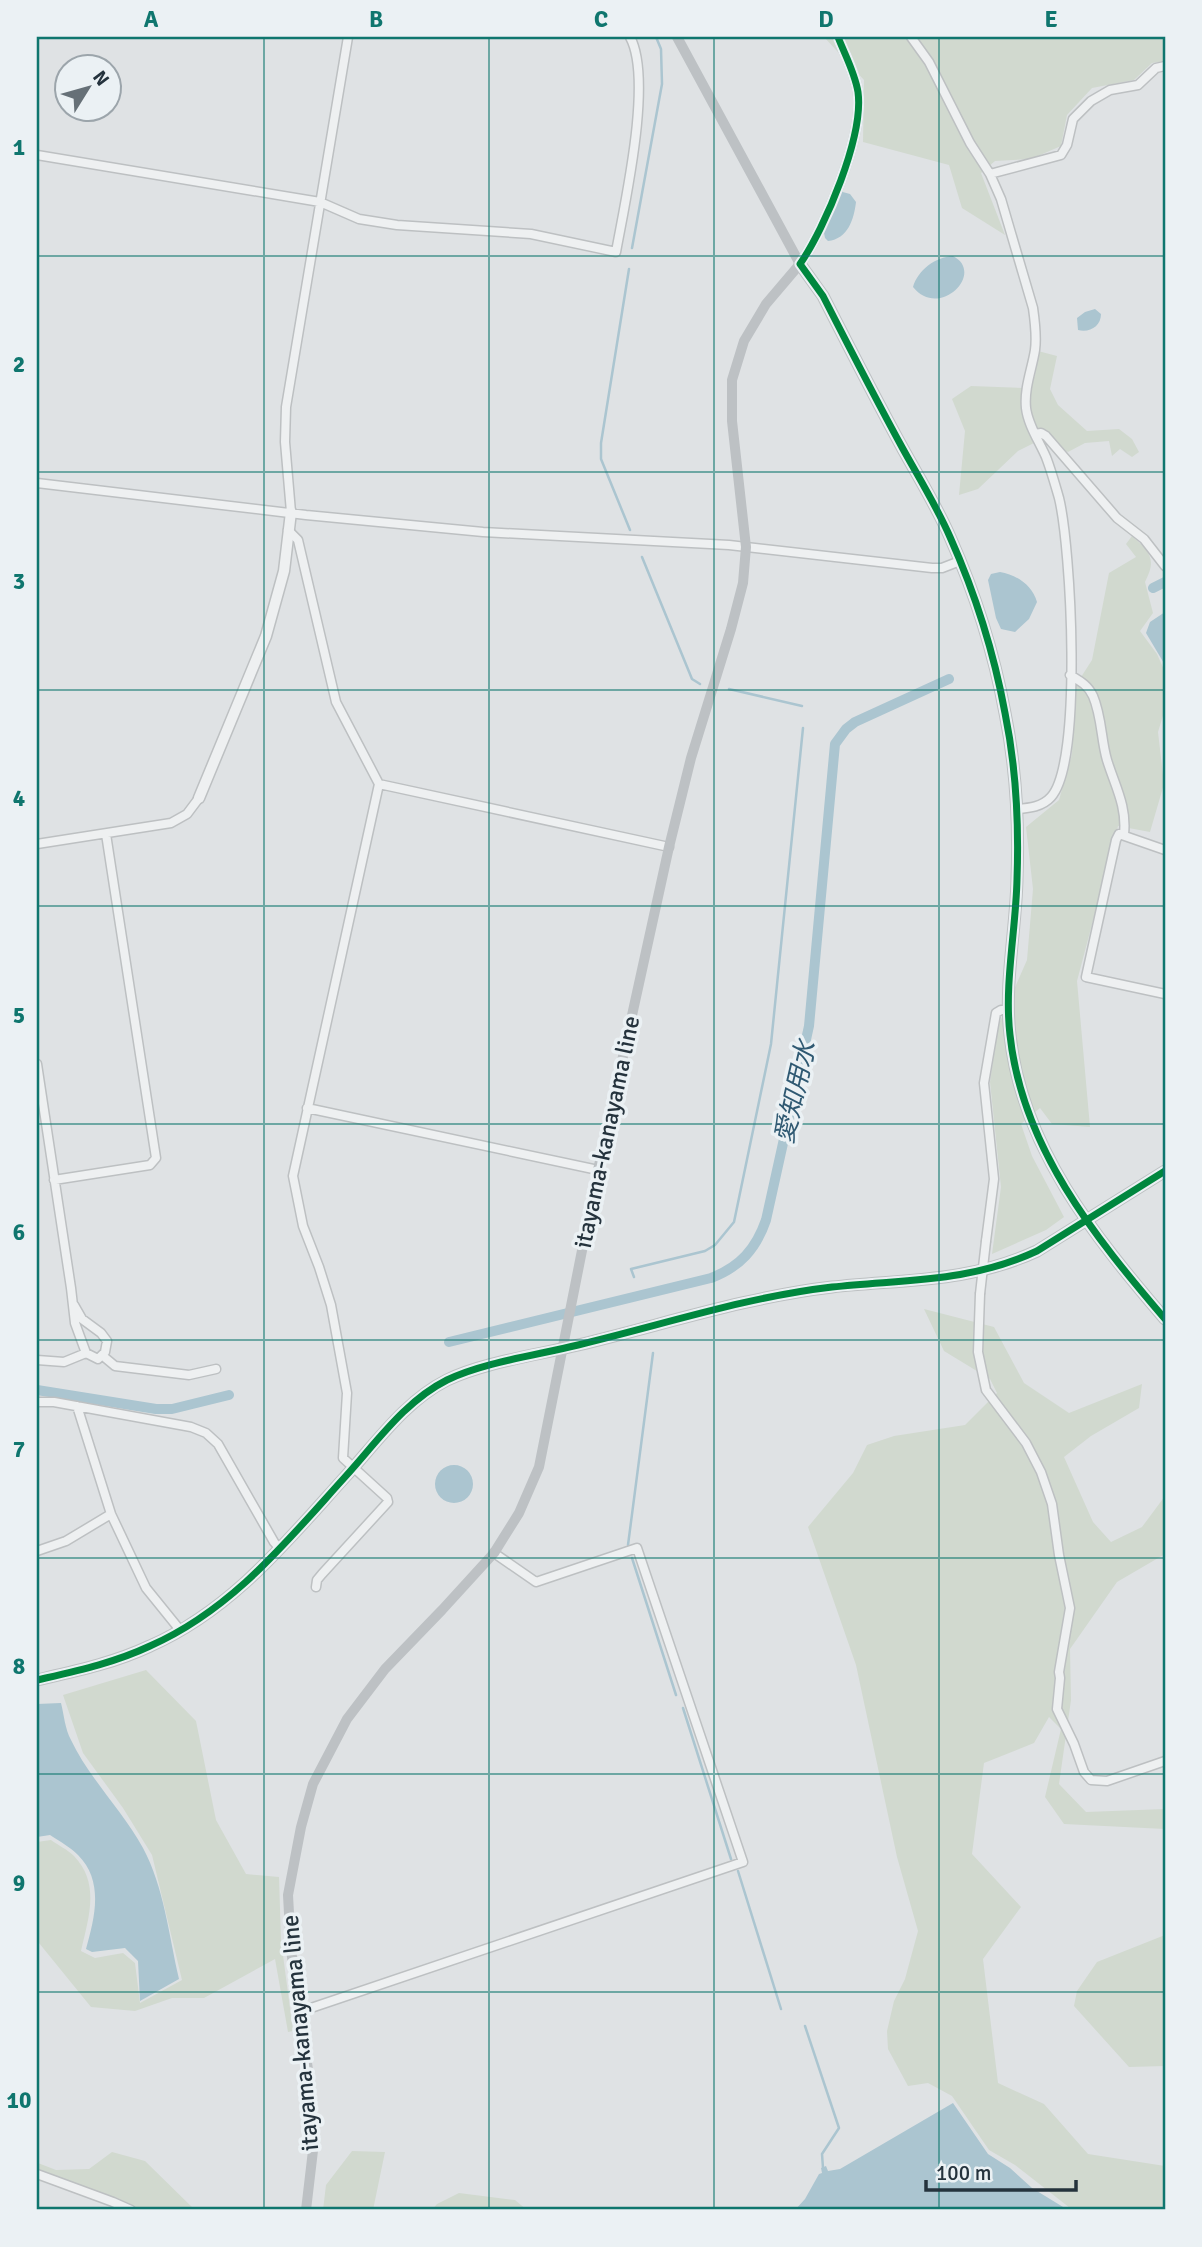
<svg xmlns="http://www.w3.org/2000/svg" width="1202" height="2247" font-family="Signika,'Noto Sans JP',sans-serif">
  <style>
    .green { fill: #d1d9cf }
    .water { fill: #abc5d0 }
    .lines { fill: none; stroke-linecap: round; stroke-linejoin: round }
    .stream { stroke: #abc5d0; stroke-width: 2.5 }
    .canal { stroke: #abc5d0; stroke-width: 10 }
    .minor-casing { stroke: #bdc0c2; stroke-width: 11 }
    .tertiary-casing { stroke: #bdc0c2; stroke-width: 13 }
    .minor { stroke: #eef0f1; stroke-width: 8 }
    .tertiary { stroke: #eef0f1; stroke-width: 10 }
    .secondary { stroke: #bdc1c4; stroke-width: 10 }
    .minor-bridge-casing { stroke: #bdc0c2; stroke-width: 11; stroke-linecap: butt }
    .minor-bridge { stroke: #eef0f1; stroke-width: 8 }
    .cycleway-casing { stroke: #ebf1f4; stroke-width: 11 }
    .cycleway { stroke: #00873e; stroke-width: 7 }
    .grid { fill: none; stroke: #0f766e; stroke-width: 2; stroke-opacity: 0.55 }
    .labels { text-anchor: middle; stroke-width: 7; stroke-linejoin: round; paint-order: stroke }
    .street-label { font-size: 24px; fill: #25333d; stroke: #ebf1f4 }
    .water-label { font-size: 26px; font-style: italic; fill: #2f5972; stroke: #ebf1f4 }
    .neatline { fill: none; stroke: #0f766e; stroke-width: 2.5 }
    .grid-label { font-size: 23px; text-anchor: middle; font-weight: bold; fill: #0f766e }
  </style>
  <rect width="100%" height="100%" fill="#dfe2e4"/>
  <!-- green -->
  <path class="green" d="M824,37h341v24l-13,2 -18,17 -42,8 -25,27 -6,31 -30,13 -36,2 -14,12 24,62 -43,-27 -13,-43 -86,-23 1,-62z
    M1038,351l19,5 -7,33 8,16 29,26 32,-2 13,10 7,13 -7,5 -12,-8 -8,7 -3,-15 -24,2 -17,9 -26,-13 -24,12 -40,38 -19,6 6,-64 -13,-32 19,-13 52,2 12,-12z
    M1132,536c18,16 25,23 13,46l8,31 -13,18 17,23 8,18v37l-7,23 6,52 -14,48 -32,-6 -41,155 13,146 -38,-3 -12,-16 -19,16 11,32 32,61 -18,13 -54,24 9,-67 -11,-105 8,-56 29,-66 6,-71 -7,-62 33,-27 13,-46 2,-66 18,-28 17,-87 27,-16 -10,-13z
    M924,1309l70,18 30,56 45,30 73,-29 -3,24 -48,28 -27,21 29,65 18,20 31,-15 23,-31v58l-48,28 -47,67 1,51 -12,84 27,28 79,-3v20l-101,-5 -19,-27 16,-68 -12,-12 -15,26 -50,20 -12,91 49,53 -38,52 15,124 46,21 44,50 77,12v44h-76l-19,-2 -55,-43 -26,-15 -37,-54 -24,-13 -20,3 -20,-37 -1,-18 7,-30 11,-22 13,-48 -21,-74 -41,-192 -48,-138 45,-54 14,-28 27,-9 71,-11 32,-32 -7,-14 -46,-28z
    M146,1670l50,51 20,99 30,54 33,3 2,63 12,91 -5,1 -13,-73 -71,39h-32l-37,13 -44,-4 -52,-64 -2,1v-102l14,-2c7,5 17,10 23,16 27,28 14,63 7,95l14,7 28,-5 12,10 5,40 42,-23 -30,-125 -29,-47 -40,-55 -20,-58z
    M1165,1935v131l-36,1 -55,-61 3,-15 20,-29z
    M352,2151l33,1 -12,58h-50l3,-25z
    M112,2152l33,9 50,49h-58l-14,-7 -66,-23 -20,-10 1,-7 18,7 33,-1z
    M459,2193l56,7 12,10h-95l5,-6z"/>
  <!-- water -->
  <path class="water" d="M839,191l11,3 6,8c-2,17 -8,37 -28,39l-3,-3 -1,-5z
    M953,256c33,17 -14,64 -40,31 5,-17 22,-30 40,-31z
    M1095,309l6,5c0,12 -11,19 -23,16l-1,-12 8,-6z
    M1000,572c17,3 32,13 37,30l-8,17 -14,13 -14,-3 -5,-11 -8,-38 3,-6z
    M1165,612v53l-19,-32 4,-11z
    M435 1484a19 19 0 1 1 38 0a19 19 0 1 1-38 0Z
    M61,1703c3,12 4,26 10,37 18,38 51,70 72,108 21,39 26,88 36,131l-39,22 -2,-40 -13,-13 -33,4 -6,-3c9,-32 18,-68 -8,-94 -8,-8 -19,-14 -28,-20l-13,2v-133z
    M953,2103l35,51 22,14 22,20 36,22h-273l10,-11 14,-25 3,-1 -1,-5 5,-2 2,5 12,-2z"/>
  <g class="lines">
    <!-- stream -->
    <path class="stream" d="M632,248l30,-164 -1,-35 -5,-12
      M629,269l-28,174v16l29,71
      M642,557l50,122 8,5
      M729,689l73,17
      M634,1277l-3,-8 74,-18 10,-6 19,-23 37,-178 32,-316
      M628,1545l25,-192
      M632,1558l44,137
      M683,1708l48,151
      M738,1871l43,138
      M805,2026l34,102 -17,26 1,14"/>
    <!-- canal -->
    <path class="canal" d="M1153,588l12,-6
      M449,1342l262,-64c29,-11 45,-29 55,-58l43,-194 26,-282 11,-15 9,-7 94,-43
      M37,1390l119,19h16l57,-14"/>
    <defs>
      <path id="minor" d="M911,37l18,25 41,81 20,31 11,25 32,109c2,14 4,28 2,42 -3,19 -11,38 -9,58 2,17 13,33 20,49 5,13 9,27 13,41 12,49 24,264 -8,299 -9,10 -22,11 -34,12
        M37,155l283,47 39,17 38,6 134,9 85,18c9,-50 37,-173 14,-215
        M990,174l71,-19 6,-10 6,-26 18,-18 19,-11 28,-5 18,-17 9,-2
        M800,264c25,-36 64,-128 58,-172 -3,-19 -13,-37 -20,-55
        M1035,434l6,-1 5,3 71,82 27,21 21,27
        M37,483l269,32 177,17 246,13 203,23h10l18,-7
        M291,512l-6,-70 1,-35 62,-370
        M288,530l10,10 38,162 43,82 -86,392 10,50 16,41 12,38 16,88 -4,65 44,40 1,4 -66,72 -5,6 -1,7
        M1070,675c10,6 18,10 23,21 9,21 8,44 14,64 8,26 20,46 17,74h-5l-3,6 -30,137 79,17
        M379,784l290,63
        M1119,834l46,16
        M37,844l134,-21 16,-9 12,-16
        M37,1064l34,224 4,35 11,30 12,6 7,-7 2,-11 -6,-8 -19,-14 -8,-14
        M307,1108l291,62
        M54,1180l96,-15 6,-7 -50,-324
        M986,1241l8,-62 -10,-96 12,-70 5,-3h8
        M980,1294l-2,58 8,38 40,53 15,29 11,32 7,51 11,53 -11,64 1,6 -3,31 17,35 10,28 7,8 16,1 58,-20
        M103,1356l12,10 74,9 27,-6
        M37,1360l27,2 22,-9
        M37,1402h17l137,25 15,6 12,11 56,98 6,7
        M77,1406l34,108 35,74 34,42
        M37,1551l29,-10 45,-27
        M297,2011l8,-1 438,-148 -106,-314 -101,34 -42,-29
        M37,2174l76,28 18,8"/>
      <path id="tertiary" d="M800,264l23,32c26,51 52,102 80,153 16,29 34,58 47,88 25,56 44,116 55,176 11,54 14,111 12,166 -1,51 -13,105 -7,156 12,112 84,201 155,284
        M199,798l67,-162 18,-65 7,-59
        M37,1680c39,-9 77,-17 113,-34 82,-36 137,-105 195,-169 31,-34 60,-76 102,-97 37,-18 91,-25 131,-35 84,-20 168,-48 254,-58 73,-8 136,-4 205,-36l128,-80"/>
    </defs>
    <!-- minor casing -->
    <use href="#minor" class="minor-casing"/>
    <!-- tertiary casing -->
    <use href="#tertiary" class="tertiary-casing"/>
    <!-- minor -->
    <use href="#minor" class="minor"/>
    <!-- tertiary -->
    <use href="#tertiary" class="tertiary"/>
    <!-- secondary -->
    <path class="secondary" d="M306,2210l8,-68 -5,-65 -18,-127 -3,-55 13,-68 12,-43 34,-65 38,-50 57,-59 52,-57 25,-40 20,-46 59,-297 71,-323 22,-89 40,-129 12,-46 3,-36 -14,-126v-41l12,-39 22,-37 34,-40 -123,-227"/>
    <defs>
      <path id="minor-bridge" d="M980,1294l6,-53"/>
    </defs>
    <!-- minor-bridge casing -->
    <use href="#minor-bridge" class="minor-bridge-casing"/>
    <!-- minor-bridge -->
    <use href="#minor-bridge" class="minor-bridge"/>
    <defs>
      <path id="cycleway" d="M838,37c7,18 17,36 20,55 6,44 -33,136 -58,172l23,32c26,51 52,102 80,153 16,29 34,58 47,88 25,56 44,116 55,176 11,54 14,111 12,166 -1,51 -13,105 -7,156 12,112 84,201 155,284
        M37,1680c39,-9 77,-17 113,-34 82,-36 137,-105 195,-169 31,-34 60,-76 102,-97 37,-18 91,-25 131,-35 84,-20 168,-48 254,-58 73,-8 136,-4 205,-36l128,-80"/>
    </defs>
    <!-- cycleway casing -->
    <use href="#cycleway" class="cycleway-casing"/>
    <!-- cycleway -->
    <use href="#cycleway" class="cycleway"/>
  </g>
  <!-- grid -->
  <path class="grid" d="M264,37v2173M489,37v2173M714,37v2173M939,37v2173M37,256h1128M37,472h1128M37,690h1128M37,906h1128M37,1124h1128M37,1340h1128M37,1558h1128M37,1774h1128M37,1992h1128"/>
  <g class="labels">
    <!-- street labels -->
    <g class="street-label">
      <text transform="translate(607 1132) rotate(-78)" y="8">itayama-kanayama line</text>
      <text transform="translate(300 2033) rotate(-95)" y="8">itayama-kanayama line</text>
    </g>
    <!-- water labels -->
    <g class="water-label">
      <text transform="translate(795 1092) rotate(-77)" y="9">愛知用水</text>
    </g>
  </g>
  <!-- border -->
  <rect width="1202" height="2247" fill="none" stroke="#ebf1f4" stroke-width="77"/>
  <!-- north arrow -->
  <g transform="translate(88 88) rotate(53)"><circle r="33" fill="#ebf1f4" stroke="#9ca5ab" stroke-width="2"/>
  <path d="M0-5L12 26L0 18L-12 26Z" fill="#667077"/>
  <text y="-10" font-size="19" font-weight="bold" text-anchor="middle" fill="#25333d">N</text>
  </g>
  <!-- scale -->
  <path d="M926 2180v10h150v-10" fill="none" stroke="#25333d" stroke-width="3.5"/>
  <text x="936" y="2180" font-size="21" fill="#25333d" stroke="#ebf1f4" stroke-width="5" paint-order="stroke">100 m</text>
  <rect x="38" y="38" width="1126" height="2170" class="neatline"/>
  <g class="grid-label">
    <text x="151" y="27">A</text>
    <text x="376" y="27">B</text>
    <text x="601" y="27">C</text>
    <text x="826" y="27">D</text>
    <text x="1051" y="27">E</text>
    <text x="19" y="155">1</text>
    <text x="19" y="372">2</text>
    <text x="19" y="589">3</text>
    <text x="19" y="806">4</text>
    <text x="19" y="1023">5</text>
    <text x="19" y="1240">6</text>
    <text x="19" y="1457">7</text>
    <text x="19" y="1674">8</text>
    <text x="19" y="1891">9</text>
    <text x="19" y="2108">10</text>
  </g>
</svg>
